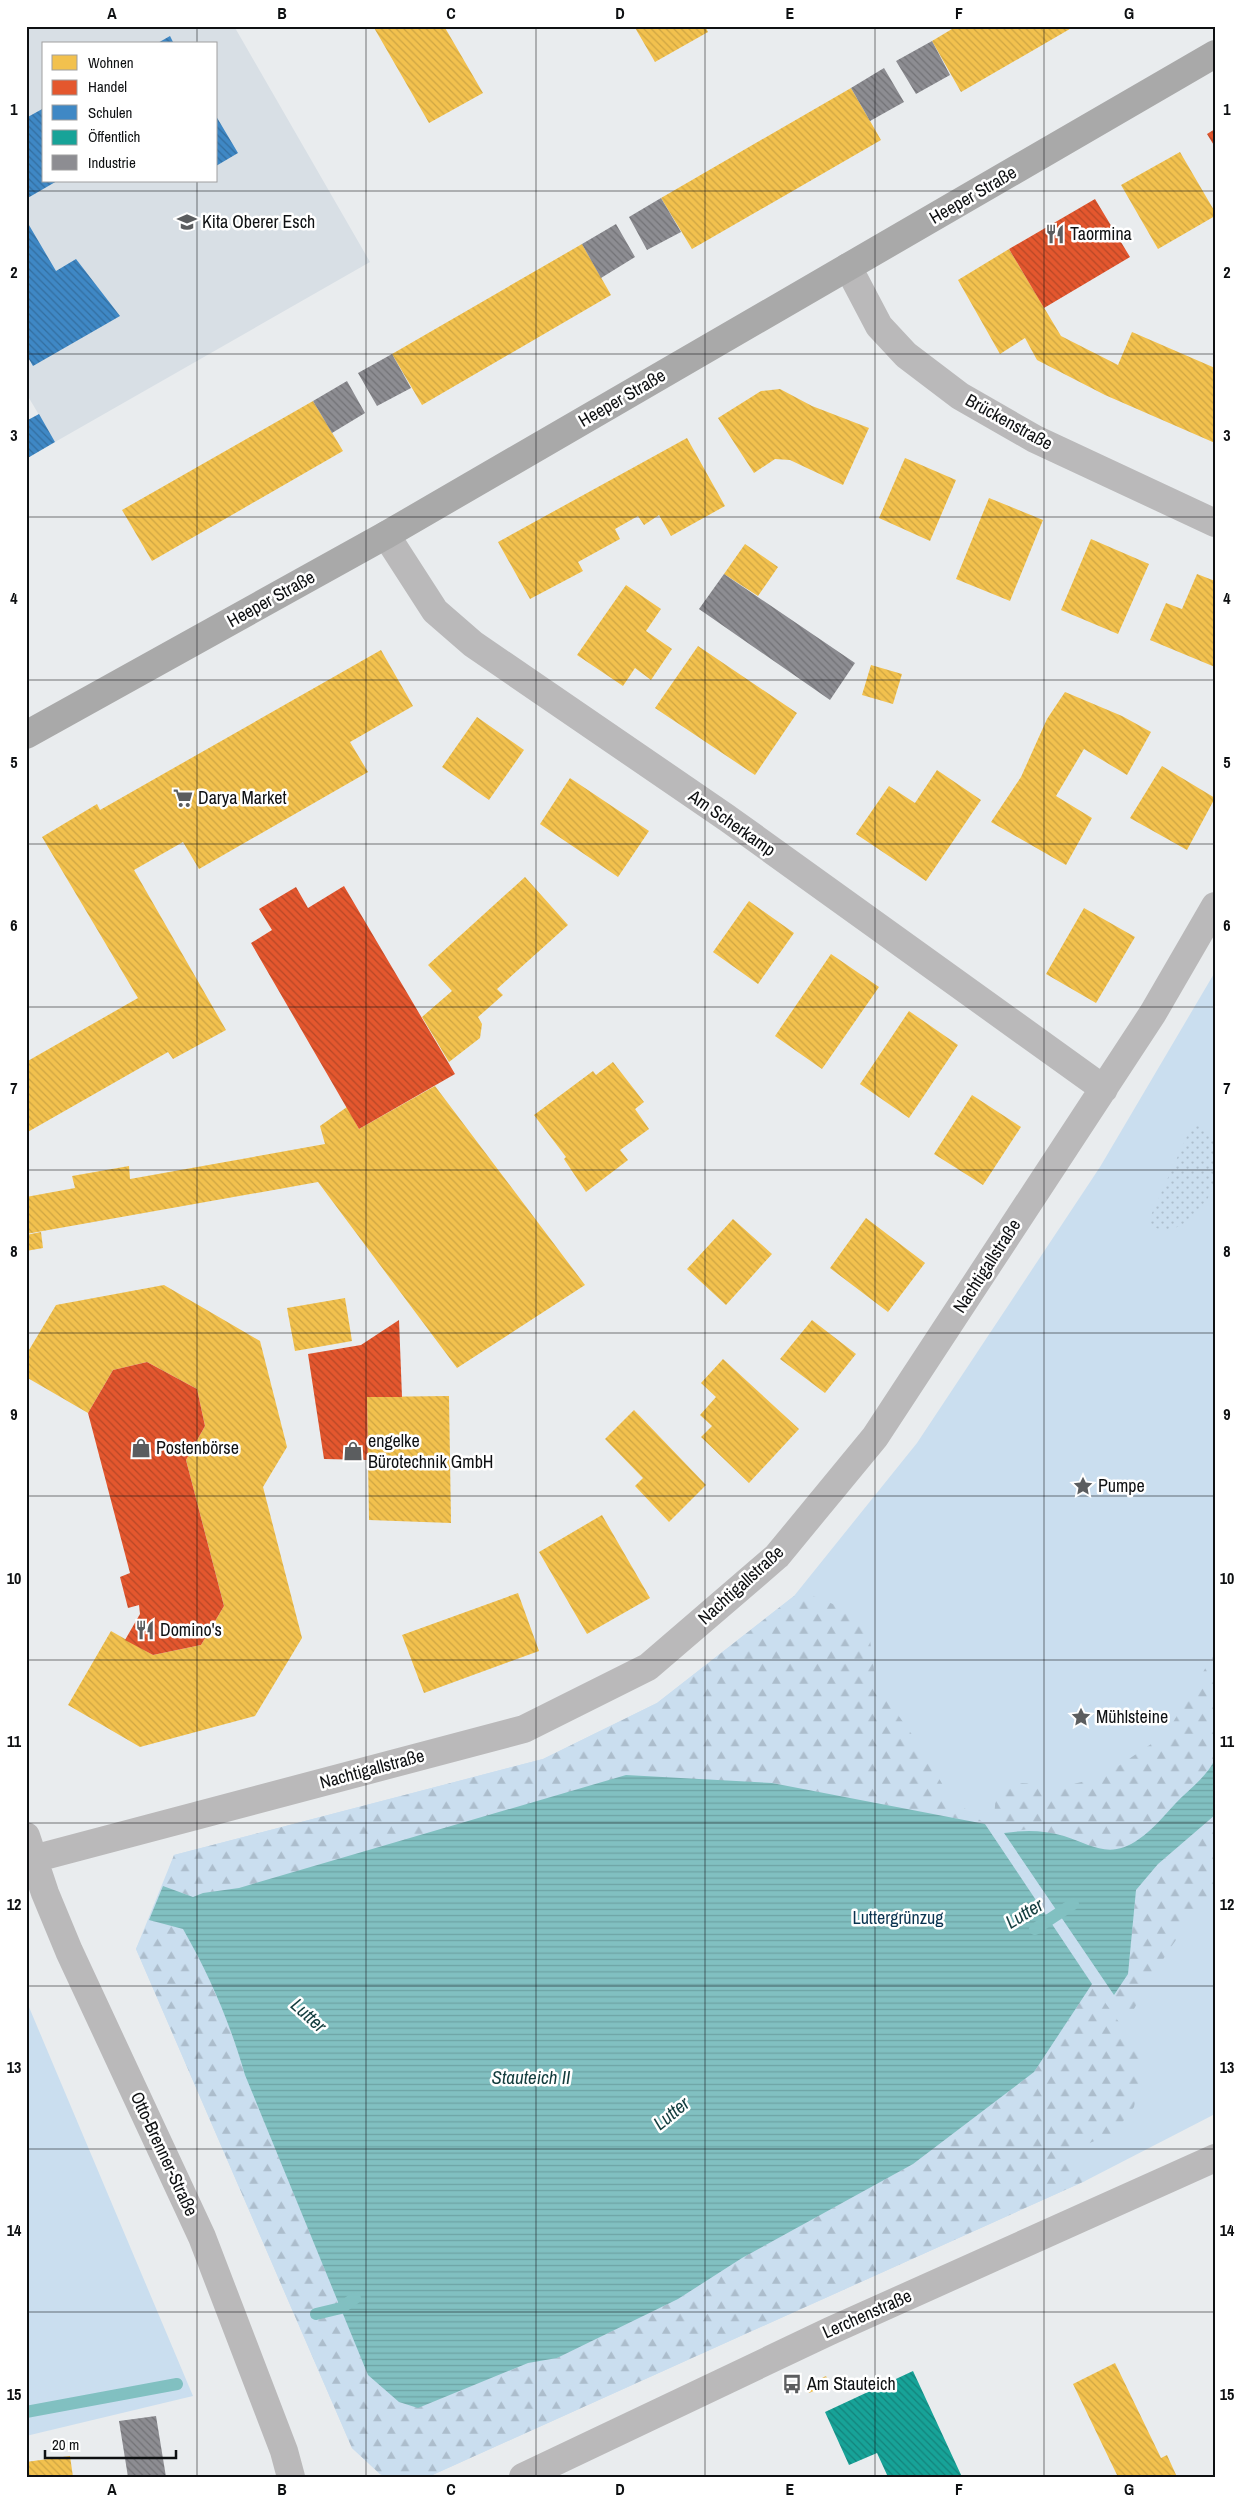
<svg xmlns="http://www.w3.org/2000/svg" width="1241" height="2503" font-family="'Archivo Narrow',sans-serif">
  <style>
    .built { fill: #d8dfe5; fill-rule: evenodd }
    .green { fill: #cadeef }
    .forest { fill: url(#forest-firs) }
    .garden { fill: url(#garden-dots) }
    .water { fill: url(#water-rules) }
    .homes { fill: url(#homes-back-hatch) }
    .shops { fill: url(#shops-back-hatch) }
    .schools { fill: url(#schools-back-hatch) }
    .public { fill: url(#public-back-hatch) }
    .industry { fill: url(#industry-back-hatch) }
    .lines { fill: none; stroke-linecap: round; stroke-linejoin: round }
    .stream { stroke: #81c0c1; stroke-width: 12 }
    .minor { stroke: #bab9ba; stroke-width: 28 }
    .major { stroke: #a9a9a9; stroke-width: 28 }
    .grid { fill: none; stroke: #0e1012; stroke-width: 1; stroke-opacity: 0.55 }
    .labels { text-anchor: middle; stroke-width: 5; stroke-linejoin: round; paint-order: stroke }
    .street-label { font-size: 18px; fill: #0e1012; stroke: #fff }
    .poi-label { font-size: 18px; fill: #0e1012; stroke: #fff; text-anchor: start }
    .park-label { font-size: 18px; fill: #093350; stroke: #fff }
    .water-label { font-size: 19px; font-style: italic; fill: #123c3d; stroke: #fff }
    .neatline { fill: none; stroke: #0e1012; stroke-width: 2 }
    .grid-label { font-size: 16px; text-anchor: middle; font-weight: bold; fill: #0e1012 }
  </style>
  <defs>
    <pattern id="forest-firs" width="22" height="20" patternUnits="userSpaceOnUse" patternTransform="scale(1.25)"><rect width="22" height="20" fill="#cadeef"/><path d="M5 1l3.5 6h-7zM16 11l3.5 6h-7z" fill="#acbdcc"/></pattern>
    <pattern id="garden-dots" width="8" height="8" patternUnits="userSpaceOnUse" patternTransform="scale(1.25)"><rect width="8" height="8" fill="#cadeef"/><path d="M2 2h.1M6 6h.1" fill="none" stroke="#acbdcc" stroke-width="1.8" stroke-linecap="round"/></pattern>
    <pattern id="water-rules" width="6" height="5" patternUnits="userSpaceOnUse" patternTransform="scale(1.25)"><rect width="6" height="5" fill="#81c0c1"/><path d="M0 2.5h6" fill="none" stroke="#6ea4a5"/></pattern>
    <pattern id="homes-back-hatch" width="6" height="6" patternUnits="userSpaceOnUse" patternTransform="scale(1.25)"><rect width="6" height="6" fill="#f2c14e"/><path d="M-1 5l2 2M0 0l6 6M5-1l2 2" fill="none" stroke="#cea543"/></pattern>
    <pattern id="shops-back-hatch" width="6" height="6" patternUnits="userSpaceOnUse" patternTransform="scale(1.25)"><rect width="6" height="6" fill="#e4572e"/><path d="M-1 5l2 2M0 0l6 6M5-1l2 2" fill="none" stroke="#b74726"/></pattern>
    <pattern id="schools-back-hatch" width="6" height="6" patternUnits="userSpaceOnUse" patternTransform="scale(1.25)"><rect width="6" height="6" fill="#3f88c5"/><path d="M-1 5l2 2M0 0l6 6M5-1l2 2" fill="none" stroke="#336e9f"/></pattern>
    <pattern id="public-back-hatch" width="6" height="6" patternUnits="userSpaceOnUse" patternTransform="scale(1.25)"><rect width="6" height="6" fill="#17a398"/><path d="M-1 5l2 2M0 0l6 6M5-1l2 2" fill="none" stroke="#13837b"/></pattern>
    <pattern id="industry-back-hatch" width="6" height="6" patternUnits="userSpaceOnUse" patternTransform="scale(1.25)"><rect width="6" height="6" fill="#8d8d92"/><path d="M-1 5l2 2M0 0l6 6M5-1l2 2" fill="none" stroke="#727276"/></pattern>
  </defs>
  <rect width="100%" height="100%" fill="#e9ecee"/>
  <!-- built -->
  <path class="built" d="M26,26h208l136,236 -315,180 -26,-44 -3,1zM44,44h172v137h-172z"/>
  <!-- green -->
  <path class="green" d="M1215,972v1142l-130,67 -657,296h-41l-7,-3 -28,-26 -216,-499 38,-94 369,-96 114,-56 137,-107 123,-153 183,-276z
    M26,2000l167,396 -167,40z"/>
  <!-- forest -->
  <path class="forest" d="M811,1595l56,23 9,66 42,59 32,54 35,27 -213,-41 -533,105 -36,5 -10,4 -30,-11 11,-31 369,-96 114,-56 137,-107z
    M1215,1652v107l-3,7 -73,73 -22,11 -25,-2 -27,-11 -37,-8 -24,4 -10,-15 2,-24 26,-11 43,3 37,-9 64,-43z
    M1215,1815v80c-38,35 -61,79 -86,123l-15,-23 14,-21 8,-84 22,-26z
    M149,1920l34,9c26,47 47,94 62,146l123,300 72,25 88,-37 29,-5 121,-59 64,-41 171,-94 121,-92 58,-88 36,51 10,19 3,17 -7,36 -19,25 -46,20 16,29 -657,296h-41l-7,-3 -28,-26 -216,-499z"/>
  <!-- garden -->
  <path class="garden" d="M1192,1125l9,1 14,16v42l-7,14 -17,22 -16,8 -14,2 -14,-6z"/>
  <!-- water -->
  <path class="water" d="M1215,1759v56l-57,49 -22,26 -8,84 -14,21 -110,-162c21,-3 39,-3 60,3 28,9 46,24 75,3 13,-9 25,-23 36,-35 13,-14 32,-27 40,-45z
    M626,1775l146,8 213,41 107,160 -58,88 -121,92 -171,94 -64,41 -121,59 -29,5 -110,45 -19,-6 -31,-27 -123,-300c-15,-52 -35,-99 -62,-146l-34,-9 14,-34 30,11 10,-4 36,-5z"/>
  <!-- homes -->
  <path class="homes" d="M373,26h71l39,67 -54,30z
    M634,26h71l3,6 -53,30z
    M957,26h118l-114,66 -29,-51z
    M851,88l30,52 -189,109 -31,-51z
    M1180,152l35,60v4l-57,33 -37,-64z
    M582,244l29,51 -189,110 -30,-51z
    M1009,249l52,87 57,29 14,-33 83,36v75l-110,-48 -68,-35 -12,-22 -25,16 -42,-74z
    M780,389l32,17 57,22 -26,57 -53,-25 -15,-1 -21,14 -36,-55 43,-27z
    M313,401l30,50 -191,110 -30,-51z
    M687,438l38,68 -54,30 -12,-21 -15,10 -6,-9 -23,13 5,10 -42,23 5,9 -53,28 -32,-57z
    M905,458l51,22 -26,61 -51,-23z
    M989,498l54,22 -33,81 -54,-22z
    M1091,539l58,25 -31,70 -57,-24z
    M745,544l33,23 -20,29 -34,-22z
    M1197,574l18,7v86l-65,-27 16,-37 16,6z
    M626,585l35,24 -15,22 26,18 -21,31 -16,-12 -12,18 -46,-31z
    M698,646l99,67 -42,62 -100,-67z
    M381,650l32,56 -63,36 18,30 -169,97 -16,-27 -49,28 92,160 -53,29 -5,-7 -142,81v-71l112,-64 -96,-161 55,-33 3,6z
    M871,665l31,9 -9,30 -31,-9z
    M1065,692l57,24 29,16 -24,43 -43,-26 -28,47 36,22 -26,47 -75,-43 30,-45 26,-58z
    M477,717l47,33 -35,50 -47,-33z
    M1162,766l53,32 -28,52 -57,-32z
    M937,770l44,30 -55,81 -70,-47 33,-48 26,17z
    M570,778l79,53 -31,46 -78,-53z
    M525,877l43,48 -71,64 6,6 -25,22 4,7 -2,14 -31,24 -27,-45 30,-26 -24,-26z
    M749,901l45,32 -36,51 -45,-32z
    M1084,908l51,29 -39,66 -50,-29z
    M831,954l48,33 -57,82 -47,-33z
    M909,1011l49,34 -49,73 -49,-34z
    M613,1062l31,40 -9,7 14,20 -29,21 8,10 -42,32 -22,-33 2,-2 -32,-42 59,-44 3,4z
    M435,1086l150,199 -128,83 -139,-186 -292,52v-37l49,-9 -3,-12 57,-10 1,13 195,-35 -5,-18 27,-19 12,22z
    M972,1095l49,32 -38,58 -49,-31z
    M866,1218l59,45 -37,49 -58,-44z
    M733,1219l39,35 -46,51 -39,-36z
    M41,1232l2,16 -17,3v-16z
    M164,1285l96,56 27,106 -24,40 39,151 -47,78 -115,31 -72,-42 43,-74 42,24 48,-10 23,-39 -38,-146 19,-34 -8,-37 -50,-27 -34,8 -25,43 -62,-36v-22l30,-50z
    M345,1298l7,43 -57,10 -8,-43z
    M812,1320l44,34 -31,39 -45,-34z
    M723,1359l76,70 -50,54 -48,-46 11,-11 -12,-11 16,-18 -15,-14z
    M449,1396l2,127 -82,-3 -2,-123z
    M634,1410l72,75 -37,37 -34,-36 8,-8 -38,-39z
    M602,1515l48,83 -63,36 -48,-82z
    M518,1593l21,58 -115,42 -22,-58z
    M1115,2363l46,95 6,-3 10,22h-59l-45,-93z
    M826,2376l4,8 -21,9 -4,-7z
    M70,2456l3,21h-47v-15z"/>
  <!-- shops -->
  <path class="shops" d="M1215,129v18l-8,-13z
    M1095,199l35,58 -86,51 -35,-59z
    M344,886l111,188 -96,55 -108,-186 21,-13 -13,-21 37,-22 12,21z
    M399,1320l3,77h-35l1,63 -44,-1 -16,-105 53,-9z
    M147,1362l50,27 8,37 -19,34 38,146 -23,39 -48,10 -28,-15 15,-26 -1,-9 -11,3 -8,-31 10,-4 -42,-160 25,-43z"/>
  <!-- schools -->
  <path class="schools" d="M170,36l4,8h-18z
    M44,108v73h13l-31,18v-81z
    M216,116l22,37 -22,13z
    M26,220l30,51 20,-12 44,57 -87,50 -7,-12z
    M39,414l16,28 -29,17v-38z"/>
  <!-- public -->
  <path class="public" d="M913,2371l49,106h-74l-11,-24 -28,12 -24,-53z"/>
  <!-- industry -->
  <path class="industry" d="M932,41l18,34 -34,19 -20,-33z
    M884,68l20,34 -34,19 -19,-33z
    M661,198l20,34 -34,18 -18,-33z
    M616,224l19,33 -34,21 -19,-34z
    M392,354l19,34 -34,18 -19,-33z
    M347,381l18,32 -33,20 -19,-32z
    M724,574l131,89 -25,37 -131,-91z
    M156,2416l10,61h-38l-9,-56z"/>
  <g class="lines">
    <!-- stream -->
    <path class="stream" d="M1035,1929l38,-25
      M316,2314l25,-6 14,-10
      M26,2412l151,-28"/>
    <!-- minor -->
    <path class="minor" d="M848,267l31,59 27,29 54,41 75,43 180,84
      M386,535l49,76 38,33 254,174 377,271
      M26,1836l19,57 24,58 133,286 82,214 7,26
      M33,1859l491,-130 124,-62 129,-111 98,-119 278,-424 62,-107
      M523,2477l307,-146 385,-173"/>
    <!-- major -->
    <path class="major" d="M26,735l360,-200 829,-481"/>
  </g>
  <!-- grid -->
  <path class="grid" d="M197,26v18M366,26v2451M536,26v2451M705,26v2451M875,26v2451M1044,26v2451M197,181v2296M26,191h1189M26,354h1189M26,517h1189M26,680h1189M26,844h1189M26,1007h1189M26,1170h1189M26,1333h1189M26,1496h1189M26,1660h1189M26,1823h1189M26,1986h1189M26,2149h1189M26,2312h1189"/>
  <!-- icons -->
  <defs>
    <symbol id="school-bare" viewBox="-9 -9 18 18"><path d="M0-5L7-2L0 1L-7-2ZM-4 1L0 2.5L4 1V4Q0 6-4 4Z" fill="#5b5d5f" stroke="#fff" stroke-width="2.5" paint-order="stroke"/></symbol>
    <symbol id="restaurant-bare" viewBox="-9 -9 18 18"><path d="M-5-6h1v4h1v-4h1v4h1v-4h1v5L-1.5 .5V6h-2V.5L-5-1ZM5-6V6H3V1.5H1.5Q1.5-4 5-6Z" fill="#5b5d5f" stroke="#fff" stroke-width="2.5" paint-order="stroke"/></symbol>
    <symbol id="supermarket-bare" viewBox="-9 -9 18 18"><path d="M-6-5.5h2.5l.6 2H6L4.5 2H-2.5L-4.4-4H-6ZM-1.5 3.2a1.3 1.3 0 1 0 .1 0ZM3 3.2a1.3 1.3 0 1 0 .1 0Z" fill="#5b5d5f" stroke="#fff" stroke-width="2.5" paint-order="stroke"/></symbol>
    <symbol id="shop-bare" viewBox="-9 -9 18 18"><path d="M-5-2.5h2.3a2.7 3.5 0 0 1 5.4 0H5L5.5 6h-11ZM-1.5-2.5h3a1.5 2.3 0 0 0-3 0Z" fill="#5b5d5f" stroke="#fff" stroke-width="2.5" paint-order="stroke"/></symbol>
    <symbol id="sight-bare" viewBox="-9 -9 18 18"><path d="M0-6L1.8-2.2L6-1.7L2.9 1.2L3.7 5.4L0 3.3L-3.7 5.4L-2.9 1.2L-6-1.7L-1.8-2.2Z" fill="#5b5d5f" stroke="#fff" stroke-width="2.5" paint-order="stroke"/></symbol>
    <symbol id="bus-bare" viewBox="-9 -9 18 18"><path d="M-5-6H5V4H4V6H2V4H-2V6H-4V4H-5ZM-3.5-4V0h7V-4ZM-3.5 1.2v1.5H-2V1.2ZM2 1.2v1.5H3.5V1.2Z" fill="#5b5d5f" stroke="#fff" stroke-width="2.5" paint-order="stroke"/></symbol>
  </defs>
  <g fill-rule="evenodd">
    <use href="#school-bare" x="173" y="208" width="28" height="28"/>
    <use href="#restaurant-bare" x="1041" y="220" width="28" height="28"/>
    <use href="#supermarket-bare" x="169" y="784" width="28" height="28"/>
    <use href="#shop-bare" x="127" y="1434" width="28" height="28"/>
    <use href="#shop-bare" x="339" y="1437" width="28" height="28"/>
    <use href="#sight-bare" x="1069" y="1472" width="28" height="28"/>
    <use href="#restaurant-bare" x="131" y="1616" width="28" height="28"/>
    <use href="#sight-bare" x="1067" y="1703" width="28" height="28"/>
    <use href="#bus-bare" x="778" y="2370" width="28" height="28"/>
  </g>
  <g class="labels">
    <!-- street labels -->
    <g class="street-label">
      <text transform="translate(973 195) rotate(-30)" y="6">Heeper Straße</text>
      <text transform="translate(622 398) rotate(-30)" y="6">Heeper Straße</text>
      <text transform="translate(1009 422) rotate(29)" y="6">Brückenstraße</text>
      <text transform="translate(271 599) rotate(-29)" y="6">Heeper Straße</text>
      <text transform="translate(732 823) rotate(35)" y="6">Am Scherkamp</text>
      <text transform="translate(987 1266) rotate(-57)" y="6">Nachtigallstraße</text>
      <text transform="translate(741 1585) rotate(-42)" y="6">Nachtigallstraße</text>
      <text transform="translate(372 1769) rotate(-15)" y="6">Nachtigallstraße</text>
      <text transform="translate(164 2154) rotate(65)" y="6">Otto-Brenner-Straße</text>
      <text transform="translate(867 2314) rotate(-24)" y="6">Lerchenstraße</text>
    </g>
    <!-- poi labels -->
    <g class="poi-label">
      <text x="202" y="228">Kita Oberer Esch</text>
      <text x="1070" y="240">Taormina</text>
      <text x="198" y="804">Darya Market</text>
      <text x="368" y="1447">engelke<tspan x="368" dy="21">Bürotechnik GmbH</tspan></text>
      <text x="156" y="1454">Postenbörse</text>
      <text x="1098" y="1492">Pumpe</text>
      <text x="160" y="1636">Domino's</text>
      <text x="1096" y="1723">Mühlsteine</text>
      <text x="807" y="2390">Am Stauteich</text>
    </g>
    <!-- park labels -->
    <g class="park-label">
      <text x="898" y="1924">Luttergrünzug</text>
    </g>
    <!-- water labels -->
    <g class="water-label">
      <text transform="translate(1024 1913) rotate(-31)" y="7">Lutter</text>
      <text transform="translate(309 2015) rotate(42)" y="7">Lutter</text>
      <text x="531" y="2084">Stauteich II</text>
      <text transform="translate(671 2113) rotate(-39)" y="7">Lutter</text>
    </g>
  </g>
  <!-- border -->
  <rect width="1241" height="2503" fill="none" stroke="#ffffff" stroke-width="55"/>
  <!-- legend -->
  <rect x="42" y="42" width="175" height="140" fill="#ffffff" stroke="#9f9fa0"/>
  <rect x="52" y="55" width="25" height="15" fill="#f2c14e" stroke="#9f9fa0"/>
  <text x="88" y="68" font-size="15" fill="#0e1012">Wohnen</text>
  <rect x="52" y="80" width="25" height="15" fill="#e4572e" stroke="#9f9fa0"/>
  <text x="88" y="92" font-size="15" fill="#0e1012">Handel</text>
  <rect x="52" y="105" width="25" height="15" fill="#3f88c5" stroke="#9f9fa0"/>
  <text x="88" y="118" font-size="15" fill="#0e1012">Schulen</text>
  <rect x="52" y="130" width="25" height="15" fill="#17a398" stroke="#9f9fa0"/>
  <text x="88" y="142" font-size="15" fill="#0e1012">Öffentlich</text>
  <rect x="52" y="155" width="25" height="15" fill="#8d8d92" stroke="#9f9fa0"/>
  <text x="88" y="168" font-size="15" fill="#0e1012">Industrie</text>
  <!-- scale -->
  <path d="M45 2450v8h131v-8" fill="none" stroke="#0e1012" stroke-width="2.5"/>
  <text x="52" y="2450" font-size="15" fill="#0e1012" stroke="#ffffff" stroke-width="4" paint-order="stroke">20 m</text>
  <rect x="28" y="28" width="1186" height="2448" class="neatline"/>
  <g class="grid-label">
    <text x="112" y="19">A</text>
    <text x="282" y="19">B</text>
    <text x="451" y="19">C</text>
    <text x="620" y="19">D</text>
    <text x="790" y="19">E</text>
    <text x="959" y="19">F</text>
    <text x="1129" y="19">G</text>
    <text x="14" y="115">1</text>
    <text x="1227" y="115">1</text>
    <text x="14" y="278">2</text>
    <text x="1227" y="278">2</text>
    <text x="14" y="441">3</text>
    <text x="1227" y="441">3</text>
    <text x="14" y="604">4</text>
    <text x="1227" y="604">4</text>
    <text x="14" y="768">5</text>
    <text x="1227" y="768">5</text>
    <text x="14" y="931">6</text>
    <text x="1227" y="931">6</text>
    <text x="14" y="1094">7</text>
    <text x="1227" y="1094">7</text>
    <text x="14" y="1257">8</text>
    <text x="1227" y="1257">8</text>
    <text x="14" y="1420">9</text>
    <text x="1227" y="1420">9</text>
    <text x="14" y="1584">10</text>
    <text x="1227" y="1584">10</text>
    <text x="14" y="1747">11</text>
    <text x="1227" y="1747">11</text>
    <text x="14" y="1910">12</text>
    <text x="1227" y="1910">12</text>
    <text x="14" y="2073">13</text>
    <text x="1227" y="2073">13</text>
    <text x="14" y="2236">14</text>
    <text x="1227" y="2236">14</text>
    <text x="14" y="2400">15</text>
    <text x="1227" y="2400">15</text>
    <text x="112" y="2495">A</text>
    <text x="282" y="2495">B</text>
    <text x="451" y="2495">C</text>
    <text x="620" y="2495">D</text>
    <text x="790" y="2495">E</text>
    <text x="959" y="2495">F</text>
    <text x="1129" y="2495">G</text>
  </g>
</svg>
